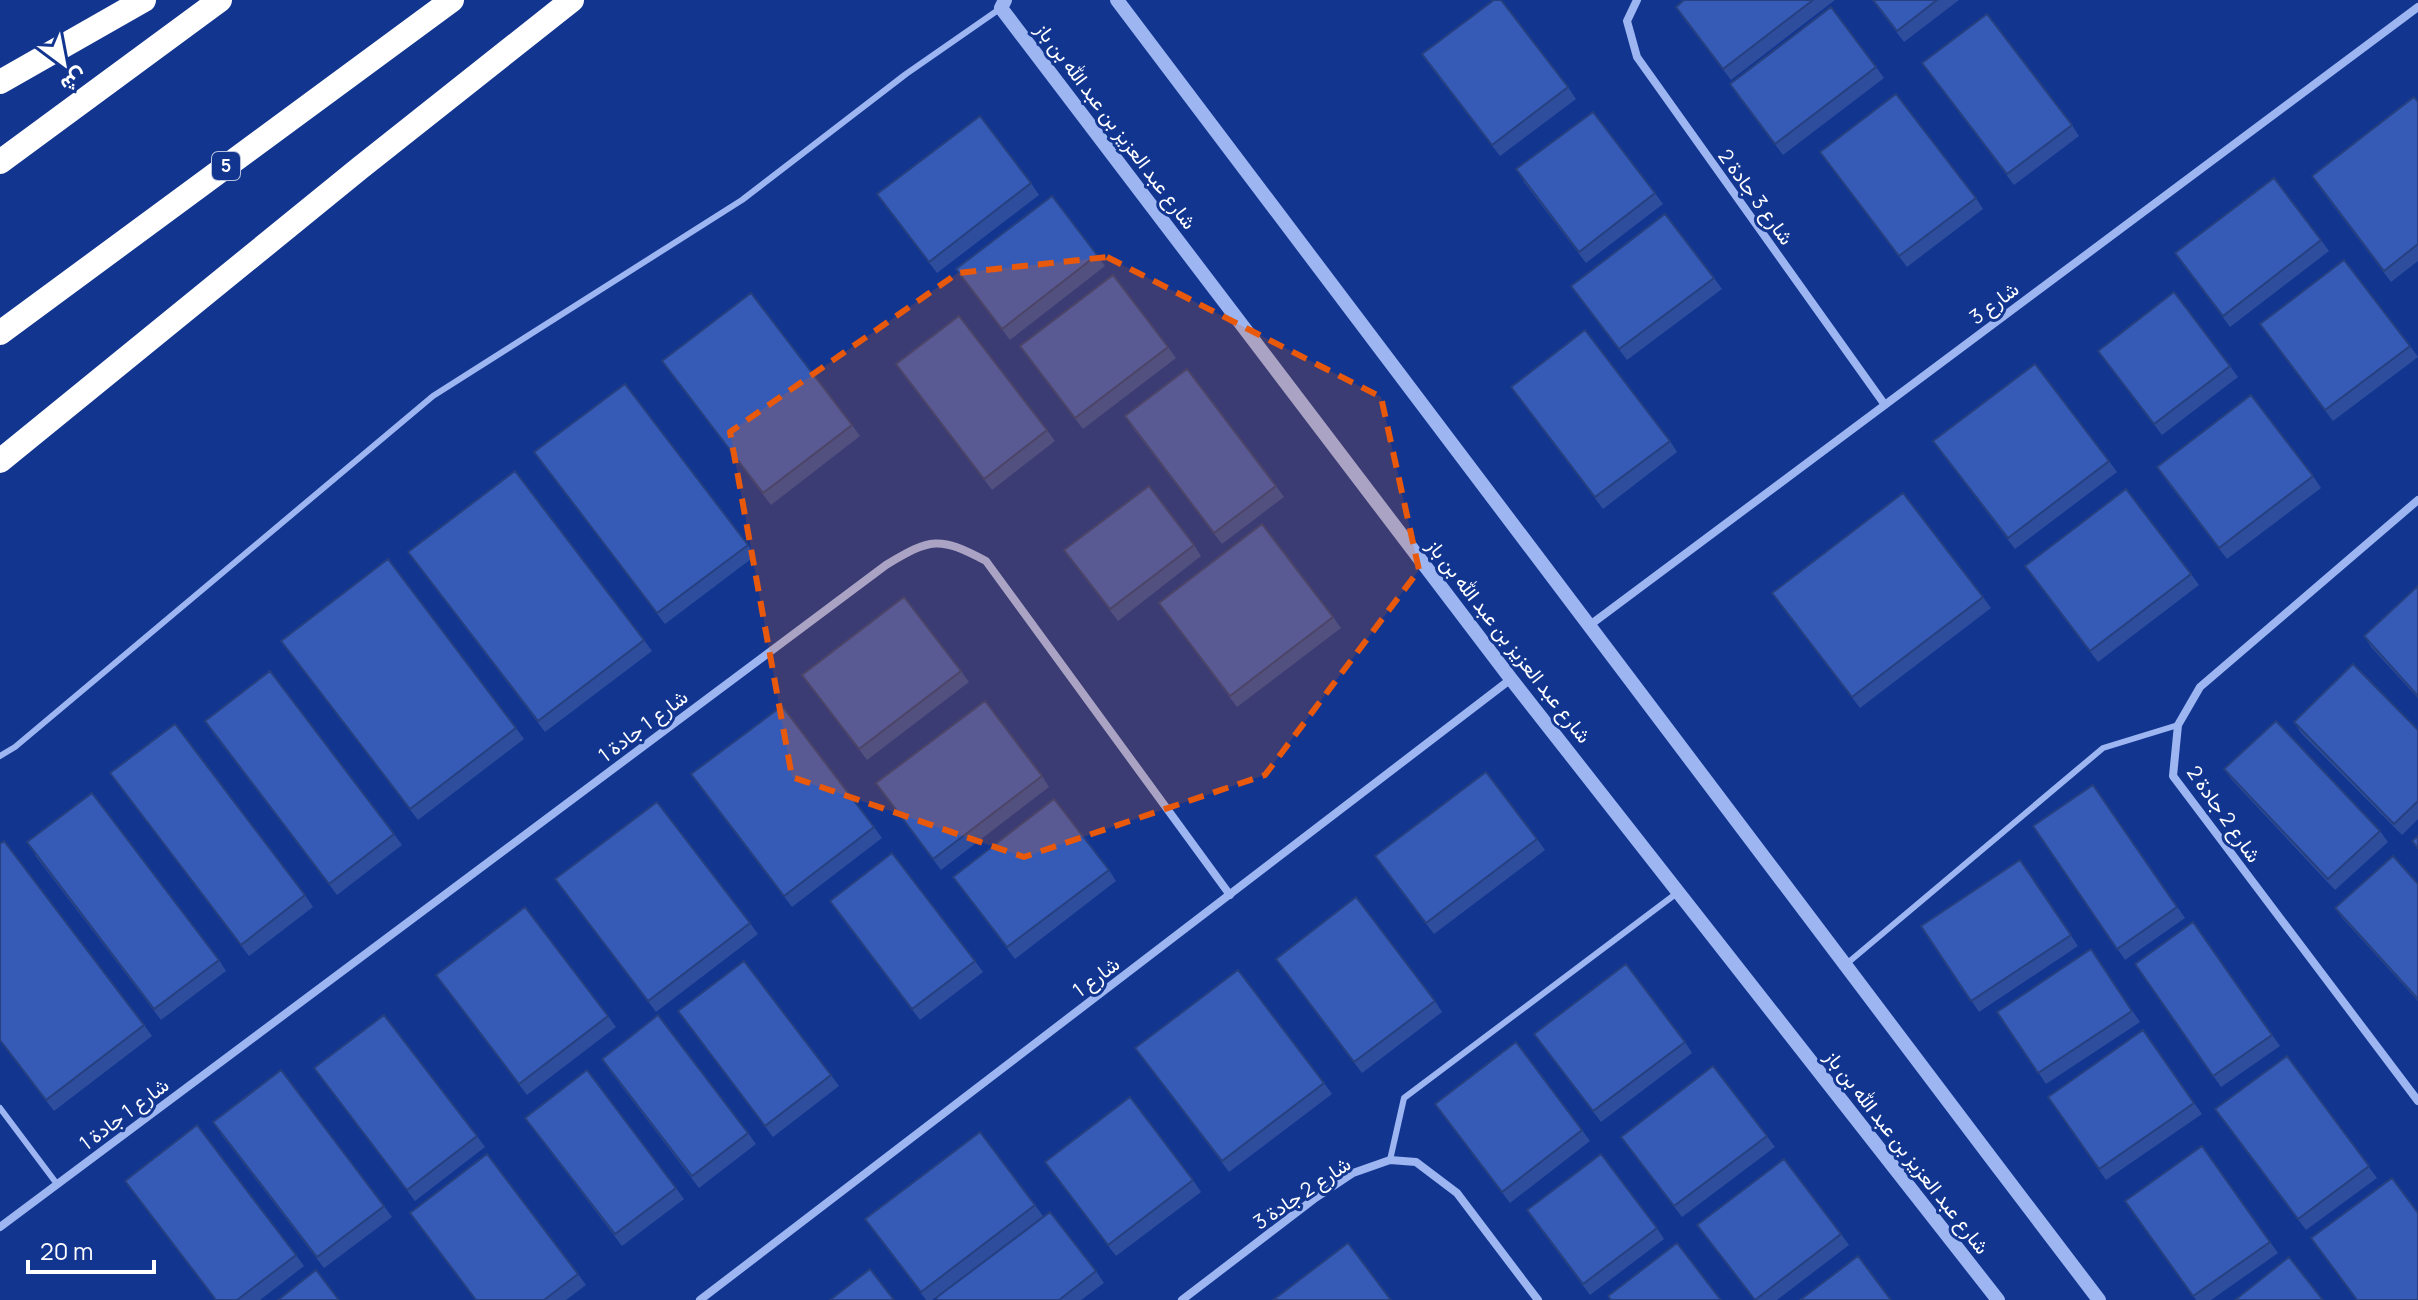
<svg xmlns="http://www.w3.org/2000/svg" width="2418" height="1300" font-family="Manrope,Vazirmatn,sans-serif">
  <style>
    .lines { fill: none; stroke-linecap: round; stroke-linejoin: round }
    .service { stroke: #9db6f2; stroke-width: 6 }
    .minor { stroke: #9db6f2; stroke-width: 8 }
    .tertiary { stroke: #9db6f2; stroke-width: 14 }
    .motorway { stroke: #fff; stroke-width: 24 }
    .wall { fill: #2e4e9d }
    .building { fill: #365bb7; stroke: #264080; stroke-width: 2 }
    .marked { fill: #e8590c; fill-opacity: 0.2; stroke: #e8590c; stroke-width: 6; stroke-dasharray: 16 10; stroke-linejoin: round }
    .labels { text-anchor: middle; stroke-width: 6; stroke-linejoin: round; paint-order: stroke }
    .shield { fill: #123590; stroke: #b8c2de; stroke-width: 2 }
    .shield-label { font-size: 18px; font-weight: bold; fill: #fff }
    .street-label { font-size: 20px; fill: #fff; stroke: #123590 }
  </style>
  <rect width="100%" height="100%" fill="#123590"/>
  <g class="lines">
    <!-- service -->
    <path class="service" d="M0,756l15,-9 418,-351 309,-196 164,-126 95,-66
      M1844,966l259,-218 75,-23
      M0,1108l57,76
      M1390,1160l14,-62 273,-205"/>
    <!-- minor -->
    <path class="minor" d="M1637,0l-10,21 10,36 248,348
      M2418,500l-218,187 -22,38 -5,51 245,325
      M1590,625l828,-618
      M0,1227l886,-662c45,-27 53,-29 100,-4l244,334
      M700,1300l811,-621
      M1182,1300l132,-101 39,-26 37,-13 26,2 41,31 81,107"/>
    <!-- tertiary -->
    <path class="tertiary" d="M1005,0l-4,8 510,671 487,621
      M1117,0c328,433 653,868 982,1300"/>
    <!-- motorway -->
    <path class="motorway" d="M0,82l144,-82
      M0,162l220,-162
      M0,333l452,-333
      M0,461l360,-293 212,-168"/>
  </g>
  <!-- wall -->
  <path class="wall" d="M1684,0h151l-104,80 -48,-62z
    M1872,0h87l-55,42z
    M1430,66l138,21 8,12 -76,57z
    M1876,67l8,11 -101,77 -46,-60z
    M1930,74l142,51 7,11 -65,49z
    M2418,102v159l-27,21 -72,-95z
    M1828,163l148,35 7,11 -76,58z
    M1523,181l132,12 8,11 -77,59z
    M1031,183l8,12 -102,78 -52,-68z
    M2321,240l8,11 -99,76 -47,-63z
    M1097,255l8,11 -95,74 -54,-71z
    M1714,278l8,11 -95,71 -48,-63z
    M2268,335l142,11 8,11 -85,64z
    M1168,347l8,11 -93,71 -55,-72z
    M2098,351l132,15 8,11 -76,58z
    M670,372l182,53 8,11 -89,69z
    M904,375l143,55 8,11 -63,49z
    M1519,398l151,43 7,11 -74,57z
    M1132,427l144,59 8,11 -62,47z
    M1941,452l168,9 8,11 -102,77z
    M542,463l206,82 7,11 -90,68z
    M2313,476l8,12 -94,71 -63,-81z
    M1194,545l7,11 -83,65 -54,-71z
    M416,563l228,77 8,11 -107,81z
    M2191,574l8,11 -101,77 -65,-85z
    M2418,586v112l-47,-51 -7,-11z
    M1983,597l8,11 -131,100 -80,-104z
    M1167,614l166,3 8,11 -104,79z
    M289,652l227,76 8,11 -106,81z
    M961,671l8,11 -102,78 -65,-85z
    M2294,722l124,8v89l-16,16 -101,-102z
    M212,732l182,102 8,11 -65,50z
    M2224,769l156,62 8,11 -53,48 -103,-110z
    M1042,776l7,11 -108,83 -57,-76z
    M118,784l187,111 8,12 -64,49z
    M2093,785l92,133 -60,42 -92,-134z
    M699,786l175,41 8,11 -90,69z
    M1537,839l8,11 -111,84 -51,-66z
    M34,854l185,106 7,11 -65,49z
    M2020,860l58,86 -99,66 -58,-86z
    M1109,870l7,11 -101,78 -54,-71z
    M2418,884v117l-75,-82 -8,-11z
    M563,890l187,33 8,11 -102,78z
    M837,912l138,49 8,11 -63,48z
    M2193,922l87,124 -59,41 -86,-123z
    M2091,949l49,73 -94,62 -49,-72z
    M1284,970l151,31 7,11 -80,61z
    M444,986l164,30 8,11 -89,68z
    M686,1022l145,53 8,11 -66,51z
    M144,1025l8,11 -98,75 -54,-70z
    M2143,1030l59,84 -96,66 -58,-83z
    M1685,1042l7,11 -91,69 -59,-77z
    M2287,1056l90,122 -71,52 -91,-121z
    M1143,1059l181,24 8,11 -103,78z
    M609,1070l139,63 8,11 -57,44z
    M322,1079l155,57 8,11 -70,54z
    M1443,1115l139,15 8,11 -80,62z
    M533,1129l143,59 8,11 -62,47z
    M220,1133l164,73 8,11 -68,51z
    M1767,1136l8,11 -93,70 -53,-69z
    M2202,1146l76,107 -67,47h-15l-71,-99z
    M1053,1173l140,7 8,12 -85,64z
    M1035,1205l8,11 -111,84h-6l-53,-70z
    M1535,1222l122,6 7,11 -74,56z
    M1841,1234l8,11 -72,55h-23z
    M296,1255l8,11 -44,34h-45z
    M1096,1271l8,12 -23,17h-144z
    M578,1274l8,11 -20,15h-90z"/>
  <!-- building -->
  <path class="building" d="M1494,0h7l67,87 -76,58 -70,-91z
    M1684,0h129l-90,69 -47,-62z
    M1873,0h64l-40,31z
    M1831,7l45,60 -101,77 -45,-60z
    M1987,14l85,111 -65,49 -85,-111z
    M1896,94l80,104 -77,58 -79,-104z
    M2414,97l4,5v142l-34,27 -72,-95z
    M1593,112l62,81 -76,59 -63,-83z
    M980,116l51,67 -102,79 -52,-68z
    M2274,178l47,62 -98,76 -48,-63z
    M1052,196l45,59 -95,74 -46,-60z
    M1665,214l49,64 -95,71 -48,-63z
    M2344,260l66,86 -85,64 -65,-86z
    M1113,275l55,72 -93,71 -55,-72z
    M2174,292l56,74 -76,58 -56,-73z
    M751,293l101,132 -89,68 -101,-132z
    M959,316l88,114 -63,49 -88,-115z
    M1585,330l85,111 -75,56 -84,-110z
    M2035,364l74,97 -101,77 -75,-97z
    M1187,369l89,117 -62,47 -89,-117z
    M625,384l123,161 -91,68 -123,-161z
    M2251,395l62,81 -94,72 -62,-81z
    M515,471l129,169 -106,81 -130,-169z
    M1149,486l45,59 -84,64 -46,-59z
    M2126,489l65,85 -101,77 -65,-85z
    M1903,493l80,104 -131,100 -80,-104z
    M1262,524l71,93 -103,79 -71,-93z
    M388,559l128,169 -106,81 -129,-168z
    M2418,586v110l-54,-60z
    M904,597l57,74 -102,78 -57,-74z
    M2353,664l65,66v71l-24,23 -100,-102z
    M270,671l124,163 -65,50 -124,-163z
    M985,701l57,75 -109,83 -57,-76z
    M782,706l92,121 -90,69 -93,-122z
    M2276,721l104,110 -52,48 -104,-110z
    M175,724l130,171 -64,50 -131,-172z
    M1486,772l51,67 -111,84 -51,-67z
    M2093,785l84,122 -60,42 -84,-123z
    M92,793l127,167 -65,49 -127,-167z
    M1054,799l55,71 -102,77 -54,-70z
    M657,802l93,121 -102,78 -93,-122z
    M2418,836v12l-6,-7z
    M4,841l140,184 -98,75 -46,-60v-196z
    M892,853l83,108 -63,48 -82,-108z
    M2393,856l25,28v115l-83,-91z
    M2020,860l51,75 -100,66 -50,-75z
    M1356,897l79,104 -81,61 -78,-103z
    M525,907l83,109 -89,68 -83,-109z
    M2193,922l79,113 -59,41 -78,-112z
    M2091,949l41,62 -94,62 -41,-61z
    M744,961l87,114 -66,51 -87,-115z
    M1626,964l59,78 -92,69 -59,-77z
    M1238,970l86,113 -102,78 -87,-113z
    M384,1015l93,121 -70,54 -93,-122z
    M658,1015l90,118 -56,43 -90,-117z
    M2143,1030l51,73 -95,66 -51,-72z
    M1516,1042l66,88 -80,62 -67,-88z
    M2287,1056l82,110 -71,53 -83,-110z
    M1713,1066l54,70 -93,70 -53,-69z
    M281,1070l103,136 -67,51 -104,-135z
    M587,1070l89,118 -61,46 -90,-116z
    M1130,1097l63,83 -85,65 -63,-83z
    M197,1125l99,130 -59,45h-21l-91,-119z
    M980,1132l55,73 -114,87 -56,-73z
    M2202,1146l68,96 -77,54 -68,-95z
    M487,1154l91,120 -34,26h-68l-66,-87z
    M1601,1154l56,74 -74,56 -56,-74z
    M1784,1159l57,75 -86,66 -58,-75z
    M2392,1178l26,35v87h-61l-46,-62z
    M1050,1212l46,59 -37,29h-121l-2,-2z
    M1348,1243l43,57h-118z
    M1677,1243l44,57h-110l-3,-4z
    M1858,1256l33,44h-91z
    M2289,1257l34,43h-88z
    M870,1269l24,31h-64z
    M316,1270l23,30h-61z"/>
  <!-- marked area -->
  <path class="marked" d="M1107,257l274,140 38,173 -154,205 -241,82 -232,-80 -62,-345 228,-159z"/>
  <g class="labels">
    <!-- shield labels -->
    <rect class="shield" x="212" y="152" width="28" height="28" rx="6"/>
    <g class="shield-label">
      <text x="226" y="172">5</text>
    </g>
    <!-- street labels -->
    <g class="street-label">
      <text transform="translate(1116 126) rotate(53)" y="7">شارع عبد العزيز بن عبد الله بن باز</text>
      <text transform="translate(1756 197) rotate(54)" y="7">شارع 3 جادة 2</text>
      <text transform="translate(1994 303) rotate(-37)" y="7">شارع 3</text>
      <text transform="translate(1509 641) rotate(52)" y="7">شارع عبد العزيز بن عبد الله بن باز</text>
      <text transform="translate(643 726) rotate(-37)" y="7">شارع 1 جادة 1</text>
      <text transform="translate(2224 814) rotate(55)" y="7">شارع 2 جادة 2</text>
      <text transform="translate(1096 977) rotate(-37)" y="7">شارع 1</text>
      <text transform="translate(124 1114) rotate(-37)" y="7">شارع 1 جادة 1</text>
      <text transform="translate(1907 1152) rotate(52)" y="7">شارع عبد العزيز بن عبد الله بن باز</text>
      <text transform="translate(1302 1193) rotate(-34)" y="7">شارع 2 جادة 3</text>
    </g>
  </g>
  <!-- north arrow -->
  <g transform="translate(64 64) rotate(148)" stroke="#123590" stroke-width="6" paint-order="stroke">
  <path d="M0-6L14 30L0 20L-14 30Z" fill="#ffffff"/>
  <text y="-12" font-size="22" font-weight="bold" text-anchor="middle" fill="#ffffff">ش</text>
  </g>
  <!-- scale -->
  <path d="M28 1260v12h126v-12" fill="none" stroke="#ffffff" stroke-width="4"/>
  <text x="40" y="1260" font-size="24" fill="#ffffff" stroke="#123590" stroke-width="6" paint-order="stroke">20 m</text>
</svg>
